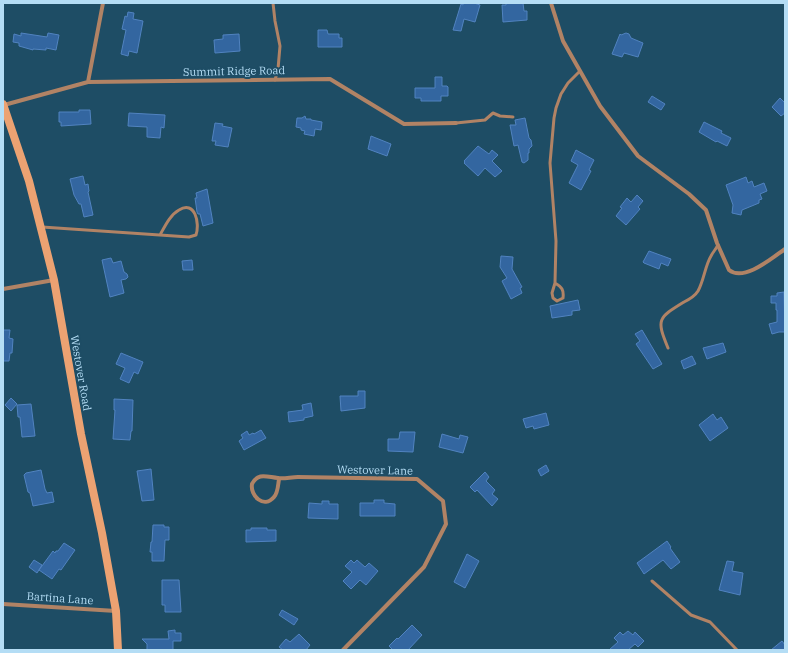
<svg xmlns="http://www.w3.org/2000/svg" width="788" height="653" font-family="'IBM Plex Serif',serif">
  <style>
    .building { fill: #3366a0; stroke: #5183c0 }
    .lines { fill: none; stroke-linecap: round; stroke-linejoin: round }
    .lane { stroke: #b18365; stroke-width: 3 }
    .street { stroke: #b18365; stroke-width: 4 }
    .secondary { stroke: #eca272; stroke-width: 8 }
    .labels { text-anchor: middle; stroke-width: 4; stroke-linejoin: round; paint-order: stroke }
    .street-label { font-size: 11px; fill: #b4ddf5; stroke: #1e4d65 }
  </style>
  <rect width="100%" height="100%" fill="#1e4d65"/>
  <!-- building -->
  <path class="building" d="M463,3h11l6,2 -5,17 -11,-3 -3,12 -8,-1 8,-26 2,1z
    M506,3h17l1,8h3v9l-24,2 -1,-17h4z
    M128,12l6,1 -1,6 10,2 -6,32 -8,-2 -1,5 -7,-2 5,-24 -4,-1 3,-13 2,1z
    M318,30h9l1,4h11v4h3v9h-24z
    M21,33l26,4 1,-4 11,2 -3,15 -10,-2v2l-13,-1v1l-14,-4v-3l-6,-1 1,-8 7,2z
    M626,33l3,1 2,4 12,5 -5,14 -14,-4 -2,4 -10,-3 8,-20 1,1z
    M239,34l1,17 -25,2 -1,-13 9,-1v-4z
    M435,77h7v9h5l1,1v9h-7v5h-20v-3h-6v-10h20z
    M652,96l13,8 -4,6 -13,-8z
    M780,98l5,5v10l-4,3 -9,-9z
    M79,110h11l1,14 -30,2v-4h-2v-10h20z
    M129,113l36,2 -1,13 -3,-1 -1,11 -13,-1v-10l-19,-1z
    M305,116l1,3h5v1l11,2 -1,8 -6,-1 -1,7 -10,-2 1,-3 -4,-1v-2l-5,-1 1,-9h5z
    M525,118l4,20 2,2 1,6 -3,3v4h-1v7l-4,3 -2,-1 -4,-17 -4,1 -4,-21h6l-1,-5z
    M704,122l18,9 -1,2 10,5 -4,8 -10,-5 -1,1 -17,-10z
    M215,123l8,1 -1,2 10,2 -4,19 -13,-2 1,-4h-4z
    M371,136l20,8 -4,12 -19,-7z
    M478,146l11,8 3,-4 6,5 -6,6 10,10 -7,6 -10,-9 -7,8 -14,-13 1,-1 -1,-1z
    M576,150l18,10 -5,10 2,1 -10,19 -12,-7 9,-18 -7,-4z
    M83,176l2,9 3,-1 1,7 -1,1 5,23 -9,2 -3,-13h-2l-5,-9 -4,-16z
    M746,177l2,6 4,-2 2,6 10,-4 3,8 -7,3 2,5 -3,1v3l-17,7 -1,5 -9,-2 1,-8 -7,-20z
    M207,189l6,34 -10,3 -3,-12h-2l-1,-2 -2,-14h2l-1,-5z
    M637,195l6,6 -5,6 2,2 -14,16 -10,-9 6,-8 -2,-1 7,-9 4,4z
    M649,251l22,8 -3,7 -7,-3 -2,6 -15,-6 -1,-1z
    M501,256l12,1 -1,12 10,18 -2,1 2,5 -11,6 -9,-18 5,-3 -7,-11z
    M111,258l2,5 8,-2 3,11 3,2 1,3 -2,2 -5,1 3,13 -14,4 -8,-37z
    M192,260l1,10h-10l-1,-9z
    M784,292l1,40h-6l-7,2 -3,-10 8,-2v-12h-1v-7h-5v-7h6v-3z
    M578,300l2,10 -8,1v4l-20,3 -2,-12z
    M3,330h7l-1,8 4,1 -1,14h-2l-1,8h-6z
    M642,330l20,34 -9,5 -17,-25 4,-3 -5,-7z
    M723,343l3,9 -19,7 -4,-11z
    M121,353l22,9 -5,12 -4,-2 -5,11 -9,-4 5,-11 -9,-4z
    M692,356l4,8 -12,5 -3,-8z
    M358,391h7v17l-24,3 -1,-15h18z
    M11,398l6,6 -6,7 -6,-6z
    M114,399l19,1 -1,31h-1l-1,9 -17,-1 2,-29h-1z
    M311,403l2,13 -9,2v2l-15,2 -1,-10 15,-2 -1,-5z
    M31,404l4,32 -13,1 -2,-20h-2l-1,-12z
    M546,413l3,12 -15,4 -1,-3 -7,2 -3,-9z
    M713,414l4,6 4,-3 7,11 -18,13 -11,-16z
    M261,430l5,8 -22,12 -5,-9 4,-3 -2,-3 6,-4 2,4 4,-2 1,1z
    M400,432h15l-2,20 -25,-1v-12h11z
    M442,434l17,5 1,-4 8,2 -5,16 -24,-6z
    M546,465l3,6 -8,5 -3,-6z
    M151,469l3,31 -12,1 -5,-30z
    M41,470l4,19 2,4 5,-1 2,10 -21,4 -3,-13 -2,-1 -4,-17 2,-2z
    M485,472l4,5 -3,4 9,9 -3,4 6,5 -6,7 -15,-16 -2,2 -5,-5z
    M374,500h10v3l11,1v12h-35v-13h14z
    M322,501h7v3h9v15l-30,-1 1,-15 13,1z
    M153,525h11v2h5v13h-4l-1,21h-12v-9h-2l1,-10h1z
    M251,528h16v2h9v11l-30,1v-12h5z
    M667,541l4,6 -1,1 10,14 -9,7 -8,-9 -19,14 -7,-11z
    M64,543l11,7 -14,20 -2,-1 -7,10 -13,-9 14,-19 2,2 1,-2h2z
    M467,554l12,7 -14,27 -11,-6z
    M34,560l8,5 -5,8 -8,-6z
    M351,560l3,3 3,-3 8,7 4,-4 9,8 -12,14 -6,-5 -9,9 -8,-8 9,-9 -7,-6z
    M727,561l7,1 -2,9 11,2 -3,22 -21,-5z
    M162,580h17l2,32h-16v-7h-3z
    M282,610l16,9 -4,6 -15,-10z
    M412,625l10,10 -14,15h-15l-4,-4 8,-8 1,1z
    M175,630v3h6v8h-8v9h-26v-6l-5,-5h27l-1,-8z
    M628,631l5,4 2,-3 9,9 -6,6 -3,-3 -7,6h-19l9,-8 -4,-4 6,-6 3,3z
    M299,634l11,11 -4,5h-23l-4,-3 7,-8 4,3z
    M782,641l3,4v5h-14z"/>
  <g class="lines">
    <!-- lane -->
    <path class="lane" d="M273,3l2,18 5,25 -2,23 -3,11
      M456,123l29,-3 8,-7 7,3 13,1
      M42,227l147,10 7,-2c4,-12 -1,-35 -17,-25 -9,5 -14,16 -19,25
      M555,283c7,4 9,7 8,15l-6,3 -4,-3 -1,-5 3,-10 1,-42 -6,-78 4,-45 2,-10 5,-14 7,-11 12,-12
      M668,348c-12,-29 -10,-30 16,-46 6,-3 11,-6 14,-11 6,-11 7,-25 13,-35 2,-4 5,-7 7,-11
      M652,581l39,34 19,7 27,28"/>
    <!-- street -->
    <path class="street" d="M551,3l12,38 37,65 38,50 51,38 17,16 11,33 12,27c15,12 43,-12 56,-21
      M88,82l15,-79
      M4,105l84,-23 242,-3 74,45 52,-1
      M3,289l51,-9
      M279,479c-1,6 -1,14 -5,18 -10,12 -24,-1 -22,-13 6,-12 15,-7 26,-6 6,1 13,-1 20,-1l119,2 26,22 3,23 -22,43 -81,83
      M3,604l113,7"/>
    <!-- secondary -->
    <path class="secondary" d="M3,104l26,77 25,99 27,154 21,99 14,78 2,39"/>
  </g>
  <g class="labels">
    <!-- street labels -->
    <g class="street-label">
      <text transform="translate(234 71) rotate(-1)" y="4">Summit Ridge Road</text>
      <text transform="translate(81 373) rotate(80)" y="4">Westover Road</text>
      <text transform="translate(375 470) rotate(1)" y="4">Westover Lane</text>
      <text transform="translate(60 598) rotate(4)" y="4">Bartina Lane</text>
    </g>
  </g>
  <!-- border -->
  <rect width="788" height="653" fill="none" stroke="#b4ddf5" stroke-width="8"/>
</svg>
